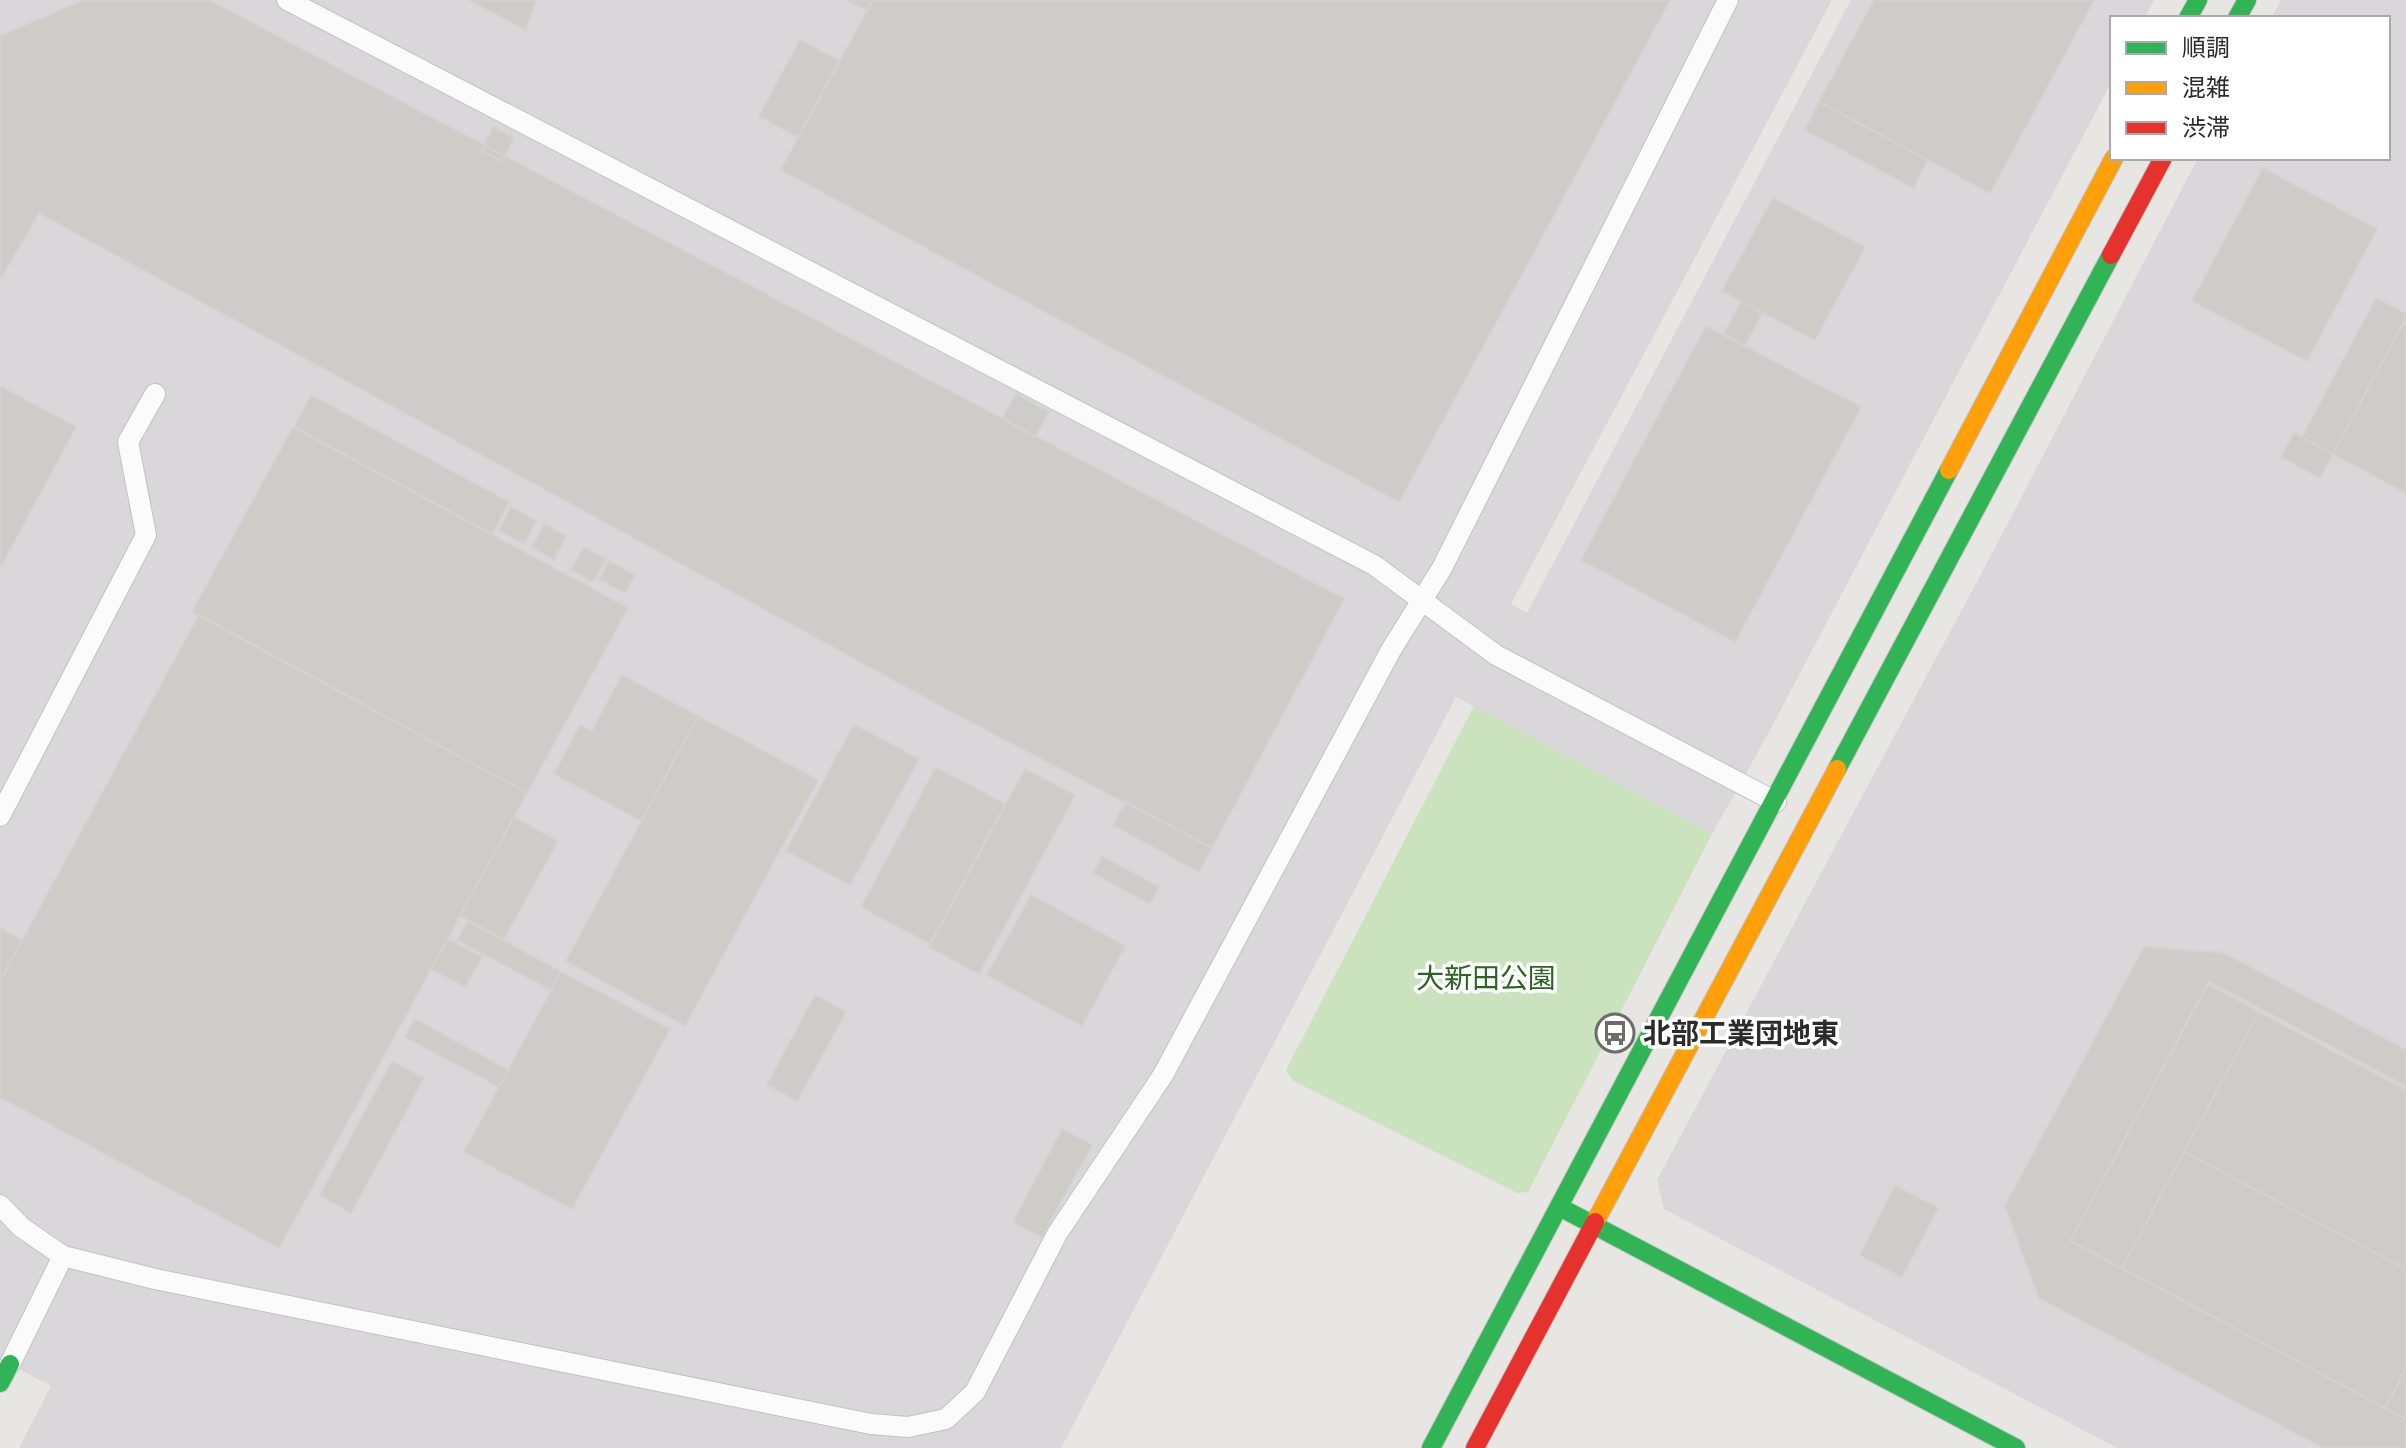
<svg xmlns="http://www.w3.org/2000/svg" width="2406" height="1448" font-family="Roboto,'Noto Sans JP',sans-serif">
  <style>
    .industrial { fill: #d9d7d9 }
    .green { fill: #cae2bd }
    .building { fill: #cdccc9; stroke: #d3d2ce; stroke-width: 2 }
    .lines { fill: none; stroke-linecap: round; stroke-linejoin: round }
    .lane-casing { stroke: #c2c2c2; stroke-width: 22 }
    .fast-casing { stroke: #c2c2c2; stroke-width: 20 }
    .slow-casing { stroke: #c2c2c2; stroke-width: 20 }
    .jam-casing { stroke: #c2c2c2; stroke-width: 20 }
    .lane { stroke: #fcfbfb; stroke-width: 20 }
    .fast { stroke: #30b455; stroke-width: 18 }
    .slow { stroke: #ff9f0a; stroke-width: 18 }
    .jam { stroke: #e5322d; stroke-width: 18 }
    .labels { text-anchor: middle; stroke-width: 7; stroke-linejoin: round; paint-order: stroke }
    .park-label { font-size: 28px; fill: #2b6320; stroke: #fff }
    .poi-label { font-size: 28px; font-weight: bold; fill: #2b2b2b; stroke: #fff; text-anchor: start }
  </style>
  <rect width="100%" height="100%" fill="#e8e6e2"/>
  <!-- industrial -->
  <path class="industrial" d="M0,0h1832l-321,604 16,9 324,-613h303l-9,18h-33v63l-344,653 -56,100 -256,-137 -395,751h-1042l32,-62 -51,-27z
    M2281,0h125v1448h-289l-453,-239 -7,-29 339,-634 202,-388h190v-140h-117z"/>
  <!-- green -->
  <path class="green" d="M1474,706l238,128 -184,358 -11,1 -224,-112 -7,-11z"/>
  <!-- building -->
  <path class="building" d="M84,0h125l1135,599 -132,249 -247,-129 -926,-506 -39,67v-244z
    M469,0h67l-10,30z
    M848,0h25l-6,10z
    M873,0h797l-271,502 -618,-332z
    M1874,0h220l-104,193 -171,-91z
    M800,40l39,21 -41,76 -39,-21z
    M1819,102l109,58 -15,28 -108,-58z
    M493,127l21,11 -12,23 -21,-10z
    M2263,168l114,61 -70,132 -115,-60z
    M1773,198l92,49 -50,93 -93,-49z
    M2376,298l30,16v4l-73,136 -31,-17z
    M1741,301l21,12 -17,33 -21,-12z
    M2406,318v175l-73,-39z
    M1706,326l155,81 -126,235 -154,-82z
    M0,386l76,41 -76,141z
    M1016,394l33,18 -14,25 -33,-18z
    M311,395l198,107 -17,32 -198,-107z
    M293,427l335,181 -101,185 -335,-181z
    M2294,433l39,21 -13,24 -39,-21z
    M511,507l25,14 -12,23 -25,-14z
    M544,524l22,12 -12,24 -22,-13z
    M584,547l22,12 -13,23 -22,-12z
    M609,561l26,14 -10,18 -26,-14z
    M199,615l328,178 -248,455 -279,-151v-116z
    M622,675l76,41 -57,105 -87,-47 26,-49 12,6z
    M698,716l120,64 -133,246 -119,-65z
    M854,724l65,35 -69,126 -64,-34z
    M936,767l69,37 -75,140 -69,-37z
    M1025,769l50,26 -96,179 -50,-27z
    M1126,802l86,46 -13,24 -86,-47z
    M514,817l44,24 -54,98 -44,-23z
    M1102,856l57,31 -9,17 -57,-31z
    M1031,895l94,51 -43,80 -95,-51z
    M468,921l93,51 -10,18 -94,-50z
    M0,928l22,12 -22,41z
    M448,939l34,18 -17,30 -34,-18z
    M2144,947l80,6 182,97v36l-197,-105 -139,260 336,178v29h-82l-285,-150 -34,-92z
    M561,972l109,57 -98,180 -108,-57z
    M2208,984l51,28 -137,256 -52,-27z
    M815,995l31,17 -49,89 -30,-16z
    M2259,1012l147,78v179l-222,-117z
    M415,1019l93,51 -9,17 -94,-50z
    M392,1061l32,17 -73,135 -31,-18z
    M1062,1129l30,16 -50,92 -29,-15z
    M2184,1152l222,117v100l-21,39 -263,-140z
    M1895,1186l43,22 -36,69 -42,-22z
    M2406,1369v50l-21,-11z"/>
  <g class="lines">
    <defs>
      <path id="lane" d="M287,0l1087,565 122,90 280,147
        M0,816l146,-281 -18,-93 27,-48
        M0,1205l21,22 42,29 92,23 716,145 37,3 38,-8 29,-27 82,-158 106,-159 228,-425 51,-82 286,-568
        M10,1364l53,-108"/>
      <path id="fast" d="M2188,18l10,-18
        M2237,18l10,-18
        M1837,769l274,-514
        M1569,1212l447,236
        M0,1383l10,-19
        M1431,1448l518,-978"/>
      <path id="slow" d="M1949,470l165,-312
        M1595,1222l242,-453"/>
      <path id="jam" d="M2111,255l52,-97
        M1475,1448l120,-226"/>
    </defs>
    <!-- lane casing -->
    <use href="#lane" class="lane-casing"/>
    <!-- fast casing -->
    <use href="#fast" class="fast-casing"/>
    <!-- slow casing -->
    <use href="#slow" class="slow-casing"/>
    <!-- jam casing -->
    <use href="#jam" class="jam-casing"/>
    <!-- lane -->
    <use href="#lane" class="lane"/>
    <!-- fast -->
    <use href="#fast" class="fast"/>
    <!-- slow -->
    <use href="#slow" class="slow"/>
    <!-- jam -->
    <use href="#jam" class="jam"/>
  </g>
  <!-- icons -->
  <defs>
    <symbol id="bus-ring" viewBox="-11 -11 22 22"><circle r="9.5" fill="#fff" stroke="#6d6c6b" stroke-width="1.5"/><path d="M-5-6H5V4H4V6H2V4H-2V6H-4V4H-5ZM-3.5-4V0h7V-4ZM-3.5 1.2v1.5H-2V1.2ZM2 1.2v1.5H3.5V1.2Z" fill="#6d6c6b"/></symbol>
  </defs>
  <g fill-rule="evenodd">
    <use href="#bus-ring" x="1593" y="1011" width="44" height="44"/>
  </g>
  <g class="labels">
    <!-- park labels -->
    <g class="park-label">
      <text x="1486" y="988">大新田公園</text>
    </g>
    <!-- poi labels -->
    <g class="poi-label">
      <text x="1643" y="1043">北部工業団地東</text>
    </g>
  </g>
  <!-- legend -->
  <rect x="2110" y="16" width="280" height="144" fill="#ffffff" stroke="#aaaaaa" stroke-width="2"/>
  <rect x="2126" y="42" width="40" height="12" fill="#30b455" stroke="#aaaaaa" stroke-width="2"/>
  <text x="2182" y="56" font-size="24" fill="#2b2b2b">順調</text>
  <rect x="2126" y="82" width="40" height="12" fill="#ff9f0a" stroke="#aaaaaa" stroke-width="2"/>
  <text x="2182" y="96" font-size="24" fill="#2b2b2b">混雑</text>
  <rect x="2126" y="122" width="40" height="12" fill="#e5322d" stroke="#aaaaaa" stroke-width="2"/>
  <text x="2182" y="136" font-size="24" fill="#2b2b2b">渋滞</text>
</svg>
